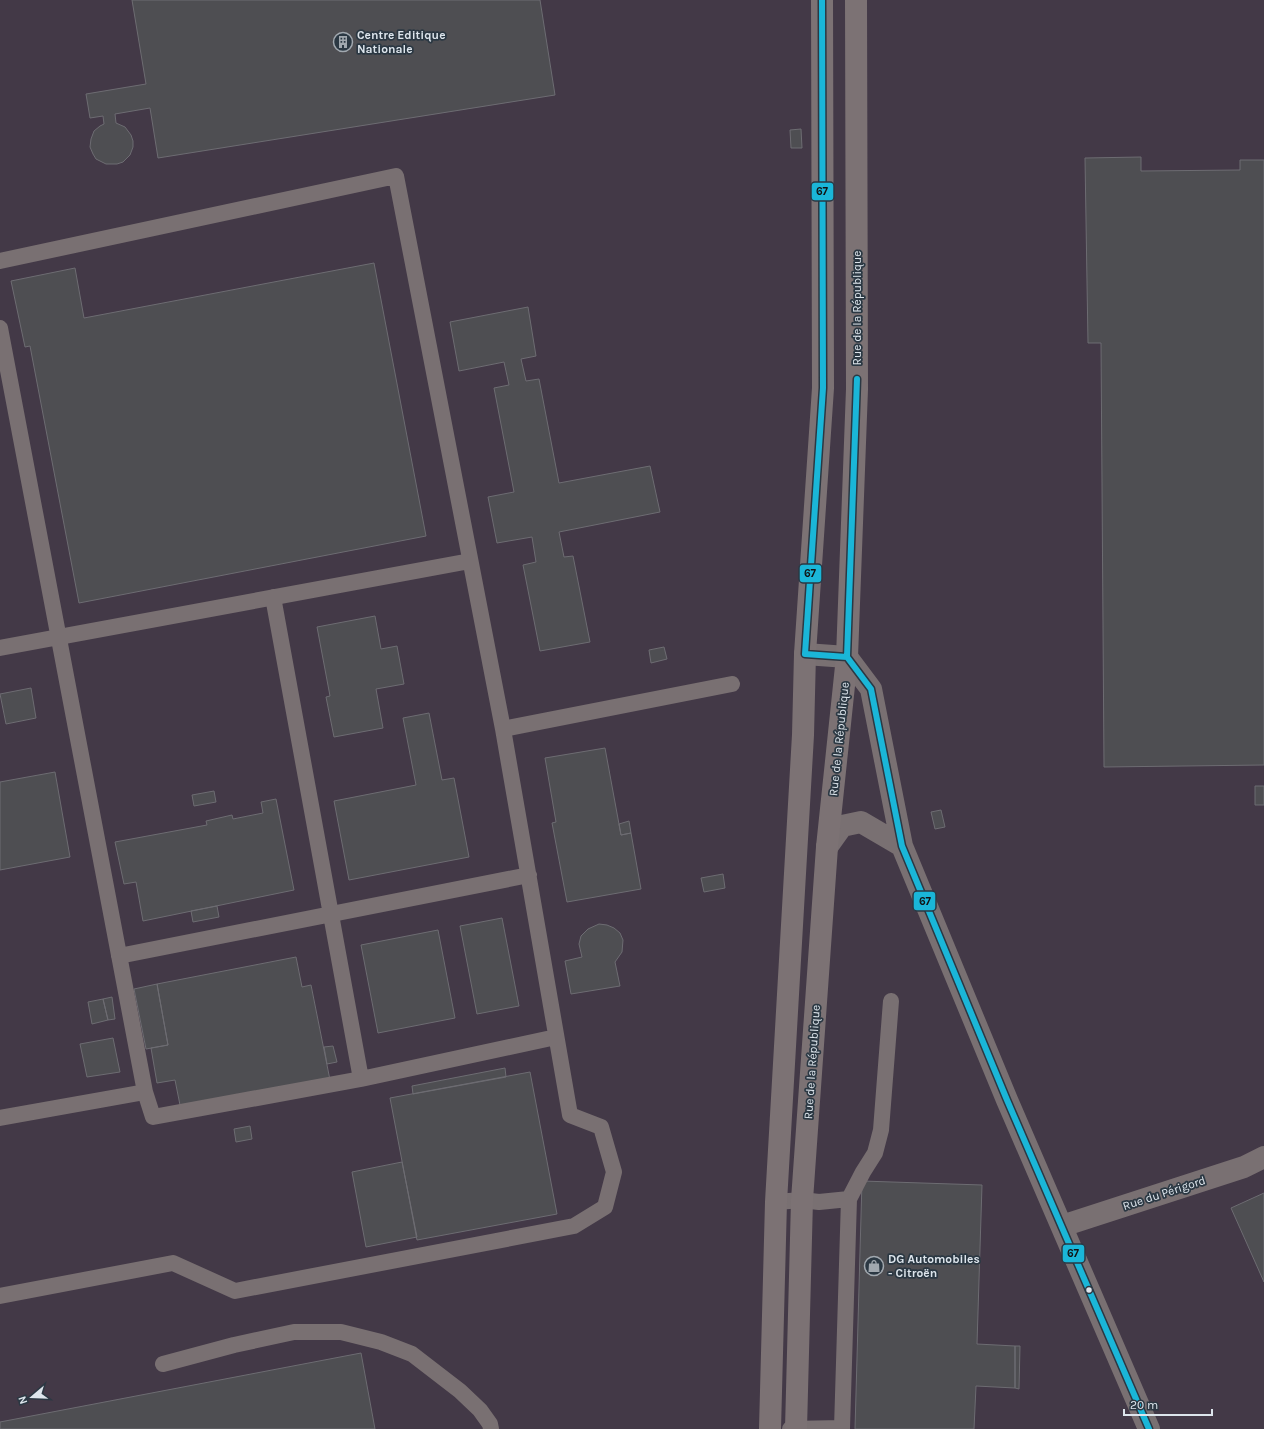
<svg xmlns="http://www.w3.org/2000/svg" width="1264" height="1429" font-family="Karla,sans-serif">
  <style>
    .industrial { fill: #433947 }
    .building { fill: #4e4e52; stroke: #6d6c72 }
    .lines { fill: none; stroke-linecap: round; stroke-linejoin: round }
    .lane { stroke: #797072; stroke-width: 16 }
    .street { stroke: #797072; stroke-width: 22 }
    .secondary { stroke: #7c7274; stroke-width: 22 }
    .bus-1-casing { stroke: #2b3843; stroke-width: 9 }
    .bus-1 { stroke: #1ab6d8; stroke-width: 6 }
    .bus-dot { fill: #dde5ec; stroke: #2b3843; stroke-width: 1.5 }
    .labels { text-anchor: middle; stroke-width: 3.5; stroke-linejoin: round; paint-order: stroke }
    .poi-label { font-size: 12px; font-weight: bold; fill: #dde5ec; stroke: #2b3843; text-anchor: start }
    .street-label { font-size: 12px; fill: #dde5ec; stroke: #2b3843 }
    .line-badge { stroke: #2b3843; stroke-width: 1.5 }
    .pale-badge-label { font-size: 11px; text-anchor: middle; font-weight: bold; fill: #111 }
  </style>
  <rect width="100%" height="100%" fill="#31373d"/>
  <!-- industrial -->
  <path class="industrial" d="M0,0h1264v1429h-1264z"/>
  <!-- building -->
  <path class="building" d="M132,0h408l15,95 -397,63 -8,-50 -35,6 1,9 9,4 6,8 2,6v6l-3,8 -7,7 -6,2h-11l-10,-5 -3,-5 -3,-7 1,-8 3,-8 6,-5 4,-2 -1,-8 -13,2 -4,-24 60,-10z
    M801,129l1,19h-11l-1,-18z
    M1141,157v14l99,-1v-10h24v605l-160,2 -3,-424h-13l-3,-185z
    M374,263l52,273 -347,67 -49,-257 -5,1 -14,-66 64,-13 9,50z
    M528,307l8,49 -15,3 5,22 13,-2 20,104 91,-17 10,46 -101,20 5,25 9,-1 17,86 -50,9 -17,-86 13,-3 -4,-25 -35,6 -9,-46 26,-5 -20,-104 15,-3 -5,-23 -45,9 -9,-49z
    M375,616l6,33 16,-3 7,38 -28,5 7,39 -49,9 -8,-40 4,-1 -13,-69z
    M664,647l3,12 -16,4 -2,-13z
    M31,688l5,30 -30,6 -6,-30z
    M429,713l13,67 12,-2 15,79 -120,23 -15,-79 82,-16 -13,-67z
    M605,748l16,87 10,-2 10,56 -74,13 -15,-79 4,-1 -11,-64z
    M55,772l15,85 -70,13v-88z
    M1255,786h9v19h-9z
    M214,791l2,11 -22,4 -2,-11z
    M276,799l18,91 -151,31 -7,-39 -12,2 -9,-42 92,-17 -1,-4 26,-6 1,4 30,-6 -2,-11z
    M941,810l4,17 -10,2 -4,-17z
    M629,821l2,12 -10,2 -2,-11z
    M723,874l2,14 -21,4 -3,-14z
    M217,906l2,11 -26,5 -2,-11z
    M502,918l17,88 -42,8 -17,-88z
    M599,924l8,1 7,3 6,5 3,7 -1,12 -7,10 5,24 -49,8 -6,-33 17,-4 -3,-13 2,-8 7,-7z
    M438,930l17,88 -77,15 -17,-88z
    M296,957l6,30 9,-2 19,95 -149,30 -6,-30 -18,3 -6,-35 17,-3 -11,-61z
    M157,984l11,61 -22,4 -12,-60z
    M112,997l3,22 -7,1 -5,-21z
    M103,999l5,21 -16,4 -4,-22z
    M113,1038l7,34 -33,5 -7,-33z
    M333,1046l4,16 -10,2 -3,-17z
    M505,1068l1,9 -93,17 -1,-8z
    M530,1072l27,142 -140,26 -27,-142z
    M250,1126l2,13 -16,3 -2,-13z
    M402,1162l15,75 -51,10 -14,-75z
    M862,1181l120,4 -5,159 38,2v42l-39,-2 -2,43h-119z
    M1264,1193v89l-33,-74z
    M1015,1346h5l-1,43 -4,-1z
    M361,1353l14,76h-375v-7z"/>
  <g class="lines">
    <!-- lane -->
    <path class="lane" d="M0,261l396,-85 107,553
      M0,328l145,764 -145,26
      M273,597l88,482 195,-42
      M0,648l470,-87
      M119,956l410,-81
      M145,1092l8,25 208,-38
      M849,1199l14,-27 12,-19 6,-23 10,-129
      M776,1202l26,-2 17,2 30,-3 -7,229 -52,1
      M0,1296l173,-33 62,28 339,-65 31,-19 9,-35 -13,-45 -31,-12 -67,-386 229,-45
      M163,1364l71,-19 60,-13h47l40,10 31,12 48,37 20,19 10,14 1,5"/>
    <!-- street -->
    <path class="street" d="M805,654l42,3 24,32 31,157 105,254 142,329
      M827,847l15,-21 19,-4 41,24
      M1062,1226l182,-59 20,-10"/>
    <!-- secondary -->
    <path class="secondary" d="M770,1429l6,-227 27,-467 2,-81 18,-266 -1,-388
      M796,1429l6,-229 25,-353 20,-190 10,-268 -1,-389"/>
    <defs>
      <path id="bus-1" d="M822,0l1,388 -18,266 42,3 24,32 31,157 105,254 142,329
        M847,657l10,-278"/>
    </defs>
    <!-- bus-1 casing -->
    <use href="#bus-1" class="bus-1-casing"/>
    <!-- bus-1 -->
    <use href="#bus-1" class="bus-1"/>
  </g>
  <!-- icons -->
  <defs>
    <symbol id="building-ring" viewBox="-11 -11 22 22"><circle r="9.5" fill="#2b3843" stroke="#a1a8af" stroke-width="1.5"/><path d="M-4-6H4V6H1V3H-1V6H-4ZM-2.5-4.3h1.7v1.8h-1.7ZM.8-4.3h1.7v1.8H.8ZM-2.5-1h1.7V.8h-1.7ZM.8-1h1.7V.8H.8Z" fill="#a1a8af"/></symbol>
    <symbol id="shop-ring" viewBox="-11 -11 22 22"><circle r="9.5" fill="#2b3843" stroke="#a1a8af" stroke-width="1.5"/><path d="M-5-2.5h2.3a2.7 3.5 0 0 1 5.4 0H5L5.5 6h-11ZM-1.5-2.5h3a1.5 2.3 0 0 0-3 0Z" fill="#a1a8af"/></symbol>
  </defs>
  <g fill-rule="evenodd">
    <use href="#building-ring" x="332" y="31" width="22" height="22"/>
    <use href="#shop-ring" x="863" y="1255" width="22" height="22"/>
  </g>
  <!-- markers -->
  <circle class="bus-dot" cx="1089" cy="1290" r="3.5"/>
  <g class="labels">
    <!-- poi labels -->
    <g class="poi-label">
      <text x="357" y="39">Centre Editique<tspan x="357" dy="14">Nationale</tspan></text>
      <text x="888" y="1263">DG Automobiles<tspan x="888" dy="14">- Citroën</tspan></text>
    </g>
    <!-- street labels -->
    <g class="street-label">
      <text transform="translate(857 308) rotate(-90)" y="4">Rue de la République</text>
      <text transform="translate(839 739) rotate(-84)" y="4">Rue de la République</text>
      <text transform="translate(812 1062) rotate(-86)" y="4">Rue de la République</text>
      <text transform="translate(1164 1193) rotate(-18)" y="4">Rue du Périgord</text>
    </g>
  </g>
  <g class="line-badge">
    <rect x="811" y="182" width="23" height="19" rx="4" fill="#1ab6d8"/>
    <rect x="799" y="564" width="23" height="19" rx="4" fill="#1ab6d8"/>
    <rect x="913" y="891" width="23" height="20" rx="4" fill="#1ab6d8"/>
    <rect x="1062" y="1244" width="23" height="19" rx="4" fill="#1ab6d8"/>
  </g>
  <g class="pale-badge-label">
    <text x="822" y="195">67</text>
    <text x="810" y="577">67</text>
    <text x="925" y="905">67</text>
    <text x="1073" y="1257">67</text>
  </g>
  <!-- north arrow -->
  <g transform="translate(32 1397) rotate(251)" stroke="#2b3843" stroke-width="3" paint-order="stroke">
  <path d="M0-3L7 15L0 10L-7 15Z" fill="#dde5ec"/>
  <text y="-6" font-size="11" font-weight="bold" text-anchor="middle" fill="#dde5ec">N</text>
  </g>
  <!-- scale -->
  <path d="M1124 1409v6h88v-6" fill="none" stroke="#dde5ec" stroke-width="2"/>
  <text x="1130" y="1409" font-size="12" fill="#dde5ec" stroke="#2b3843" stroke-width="3" paint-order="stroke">20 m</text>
</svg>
